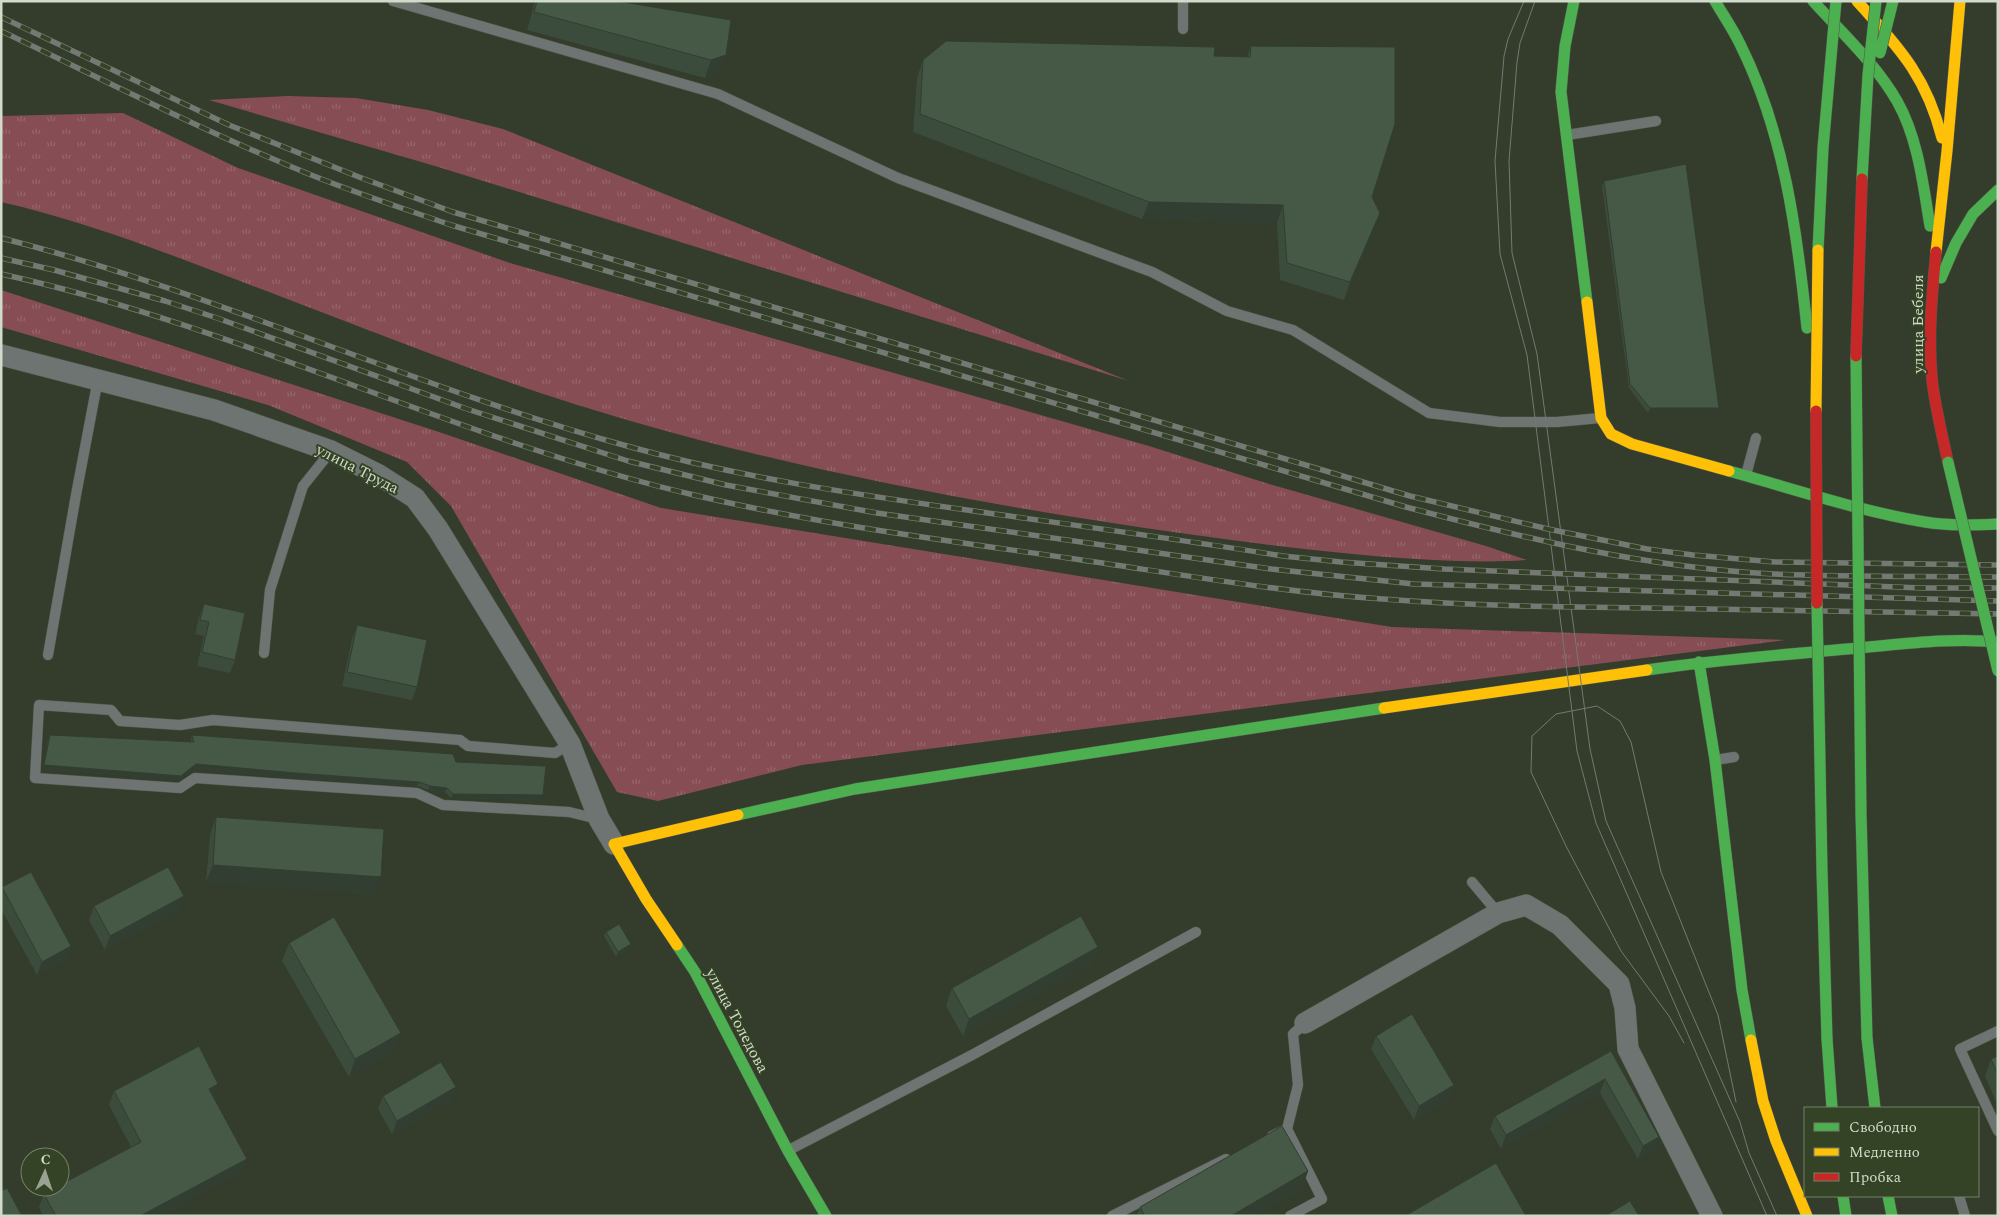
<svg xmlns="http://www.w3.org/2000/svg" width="1999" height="1217" font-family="Spectral,serif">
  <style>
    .grass { fill: url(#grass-tufts) }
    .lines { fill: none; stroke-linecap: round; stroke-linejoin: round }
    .lane-casing { stroke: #50574a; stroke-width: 11 }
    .street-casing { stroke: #50574a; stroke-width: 22 }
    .fast-casing { stroke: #50574a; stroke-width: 12 }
    .slow-casing { stroke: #50574a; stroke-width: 12 }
    .jam-casing { stroke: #50574a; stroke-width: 12 }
    .lane { stroke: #6d7471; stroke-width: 10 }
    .street { stroke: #6d7471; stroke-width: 21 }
    .fast { stroke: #4caf50; stroke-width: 11 }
    .slow { stroke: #ffc107; stroke-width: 11 }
    .jam { stroke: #c62828; stroke-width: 11 }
    .tram { stroke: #747973; stroke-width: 1 }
    .rail-casing { stroke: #747973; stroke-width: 5.5 }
    .rail { stroke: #344325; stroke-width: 4; stroke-dasharray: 11; stroke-linecap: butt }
    .fast-bridge-casing { stroke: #50574a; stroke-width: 12; stroke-linecap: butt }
    .slow-bridge-casing { stroke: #50574a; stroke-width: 12; stroke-linecap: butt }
    .jam-bridge-casing { stroke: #50574a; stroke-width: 12; stroke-linecap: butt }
    .fast-bridge { stroke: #4caf50; stroke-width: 11 }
    .slow-bridge { stroke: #ffc107; stroke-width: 11 }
    .jam-bridge { stroke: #c62828; stroke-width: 11 }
    .wall { fill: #3c4c3c }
    .shaded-wall { fill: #313e31 }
    .building { fill: #465846; stroke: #313e31 }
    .labels { text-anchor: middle; stroke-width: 4; stroke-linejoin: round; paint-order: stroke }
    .street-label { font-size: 16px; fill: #d1dbc9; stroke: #344325 }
  </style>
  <defs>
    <pattern id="grass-tufts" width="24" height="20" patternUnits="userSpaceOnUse" patternTransform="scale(1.25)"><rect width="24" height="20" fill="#864d55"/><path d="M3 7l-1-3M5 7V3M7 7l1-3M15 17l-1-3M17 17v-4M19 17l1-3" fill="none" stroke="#96666c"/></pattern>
  </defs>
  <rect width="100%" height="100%" fill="#343c2c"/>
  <!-- grass -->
  <path class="grass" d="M287,96l69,2 72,12 75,19 626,252 -694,-215 -226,-66z
    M123,113l115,55 272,95 639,183 120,38 217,62 41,14c-37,3 -73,1 -111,-1 -79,-5 -157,-15 -236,-26 -232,-33 -465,-78 -686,-156 -92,-33 -183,-69 -275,-104 -71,-27 -143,-54 -218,-71v-86z
    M1,290l438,142 222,76 731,119 393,13 -983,125 -144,36 -41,-9 -166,-286 -44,-44 -139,-57 -267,-78z"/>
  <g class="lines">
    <defs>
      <path id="lane" d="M393,1l325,93 180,84 254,94 75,39 66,19 136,83 71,9h57l43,-4
        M1183,29v-28
        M1567,135l89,-14
        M1746,475l10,-37
        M264,653l6,-63 33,-104 28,-35
        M48,655l28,-160 22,-116
        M570,744l-15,9 -87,-7 -8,-6 -247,-20 -33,5 -60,-4 -9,-11 -72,-5 -4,73 145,10 15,-10 222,15 26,12 126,7 29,7
        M1716,760l18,-3
        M1472,882l26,31
        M1998,1031l-38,18 38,82
        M1287,1129l35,70 -32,17
        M1272,1136l15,-7 11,-44 -5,-51 12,-11
        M789,1150l183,-95 224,-123
        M1959,1196l6,20
        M1112,1216l114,-57"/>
      <path id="street" d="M1,355l213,55 117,41 48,24 36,23 23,31 132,215 29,75 15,25
        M1305,1023l193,-110 28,-8 34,20 59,59 6,24 3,41 84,167"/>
      <path id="fast" d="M1574,1l-9,45 -4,46 26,210
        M1715,1c8,14 18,28 25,43 44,88 57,187 67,284
        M1813,1c29,32 62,62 84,100 21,37 26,83 33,125
        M1941,278l15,-35 17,-29 25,-24
        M1729,471c65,18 130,40 196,51 25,4 49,3 73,2
        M1699,662l16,98 27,230 9,50
        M1647,670c66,-10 133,-15 200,-21 50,-4 101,-12 151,-7
        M738,815l117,-26 529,-81
        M677,945l18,27 93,179 38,65
        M1867,1038l8,70
        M1827,1039l5,69
        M1843,1196l3,20
        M1888,1196l4,20"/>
      <path id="slow" d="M1857,1c42,47 69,74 85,137
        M1936,252l11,-101 13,-150
        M1587,302l14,116 10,16 21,10 97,27
        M1384,708l263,-38
        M677,945l-31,-46 -32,-55 124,-29
        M1751,1040l12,61 13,40 31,75"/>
      <path id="jam" d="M1936,252c-4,42 -8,85 -4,127 3,28 10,55 16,83"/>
    </defs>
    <!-- lane casing -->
    <use href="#lane" class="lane-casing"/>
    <!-- street casing -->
    <use href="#street" class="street-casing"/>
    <!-- fast casing -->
    <use href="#fast" class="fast-casing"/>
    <!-- slow casing -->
    <use href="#slow" class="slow-casing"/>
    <!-- jam casing -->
    <use href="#jam" class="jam-casing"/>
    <!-- lane -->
    <use href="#lane" class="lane"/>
    <!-- street -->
    <use href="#street" class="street"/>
    <!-- fast -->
    <use href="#fast" class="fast"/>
    <!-- slow -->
    <use href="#slow" class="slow"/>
    <!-- jam -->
    <use href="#jam" class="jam"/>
    <!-- tram -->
    <path class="tram" d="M1524,1l-16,38 -4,17 -9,105 5,93 27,101 50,396 19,72 171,393
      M1535,1l-15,42 -3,19 -8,99 3,92 25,101 53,395 16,72 134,301 9,31 28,63
      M1684,1043l-15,-27 -48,-65 -55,-105 -35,-74 1,-36 24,-22 41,-8 23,15 11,21 30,130 57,143 18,87"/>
    <defs>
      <path id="rail" d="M1,17l228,108 130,52 94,35 957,284 138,33 99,20 46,6 82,7 223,3
        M1,31c101,48 200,99 303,141 48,20 98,36 147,53l955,282c121,32 243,61 368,67 75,3 149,2 224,3
        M1,238c214,54 414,150 626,208 111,31 226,48 340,64 105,15 211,29 316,46l58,6 103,7 478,19h76
        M1,258l53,12 111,31 52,17 250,91 161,52 98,24 151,28 394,56 143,15 584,17
        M1,274c238,52 456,166 693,221 123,29 249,45 374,63 105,15 209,34 315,41 89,7 177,8 266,9 116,2 233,4 349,6"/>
    </defs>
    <!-- rail casing -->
    <use href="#rail" class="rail-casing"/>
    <!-- rail -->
    <use href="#rail" class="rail"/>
    <defs>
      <path id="fast-bridge" d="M1880,53l13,-52
        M1862,179l6,-104 8,-74
        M1818,250l5,-102 13,-147
        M1856,356l5,458 6,224
        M1948,462l50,209
        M1817,603l5,268 5,168"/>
      <path id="slow-bridge" d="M1816,411l2,-161"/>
      <path id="jam-bridge" d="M1856,356l6,-177
        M1816,411l1,192"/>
    </defs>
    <!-- fast-bridge casing -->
    <use href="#fast-bridge" class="fast-bridge-casing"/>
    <!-- slow-bridge casing -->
    <use href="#slow-bridge" class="slow-bridge-casing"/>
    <!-- jam-bridge casing -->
    <use href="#jam-bridge" class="jam-bridge-casing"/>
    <!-- fast-bridge -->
    <use href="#fast-bridge" class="fast-bridge"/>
    <!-- slow-bridge -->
    <use href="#slow-bridge" class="slow-bridge"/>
    <!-- jam-bridge -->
    <use href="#jam-bridge" class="jam-bridge"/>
  </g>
  <!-- wall -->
  <path class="wall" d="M535,1h82l114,19 -11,52 -15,6 -178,-48z
    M1251,46l121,151 1,34 -29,69 -64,-20 -3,-57 -135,-4 -229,-87 4,-54 6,-18 291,-4 33,1z
    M1604,181l113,232h-69l-19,-25 -27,-202z
    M204,604l31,56 -5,13 -33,-7 7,-30 -9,-2 4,-17z
    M357,625l60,62 -5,13 -70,-14 10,-47z
    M50,735l141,7v-3l1,-4 264,27 87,33 -2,5 -90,-2 -6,-6 -17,-2 -11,-4 -123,-8 -100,-10 -15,12 -136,-11 5,-29z
    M216,817l159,77 -169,-12 4,-47z
    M2,887l69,59 -5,14 -29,15 -36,-66z
    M184,896l-5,14 -74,40 -16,-30 5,-14z
    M606,932l24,17 -14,8 -12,-21z
    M289,943l105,108 -45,26 -67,-116z
    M1098,947l-7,17 -128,72 -17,-30 6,-18z
    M1376,1036l78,49 -4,13 -36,22 -43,-71z
    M1611,1051l44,99 -17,9 -38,-66 -99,56 -11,-20 5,-13z
    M1998,1056v50l-13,-30 6,-17z
    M456,1087l-5,13 -59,34 -14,-25 5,-13z
    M114,1091l99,6 29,75 -82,44h-117l-4,-9 5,-13 87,-47 -22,-42z
    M1308,1171l-6,18 -47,27h-118l3,-9z"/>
  <!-- shaded-wall -->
  <path class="shaded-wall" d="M726,55l-6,17 -15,6 6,-18z
    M1149,202l134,3 -6,18 -135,-4z
    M1380,213l-7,18 -29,69 6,-18z
    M1650,408h69l-2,5h-69z
    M196,764l223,18 -2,4 -123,-8 -100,-10 -15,12 -136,-11 1,-4z
    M430,786l17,2 -2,4 -17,-2z
    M453,794l90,1 -2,5 -90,-2z
    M213,865l168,12 -6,17 -169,-12z
    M184,896l-5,14 -74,40 5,-14z
    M631,944l-1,5 -14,8 2,-5z
    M71,946l-5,14 -29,15 5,-13z
    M1098,947l-7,17 -128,72 6,-17z
    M401,1033l-7,18 -45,26 6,-18z
    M1605,1079l-5,14 -99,56 5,-14z
    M218,1084l-5,13 -4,-8z
    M1454,1085l-4,13 -36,22 5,-14z
    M456,1087l-5,13 -59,34 5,-13z
    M1659,1137l-4,13 -17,9 5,-13z
    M247,1159l-5,13 -82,44h-20z
    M1308,1171l-6,18 -47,27h-24z"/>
  <!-- building -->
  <path class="building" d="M537,1h80l114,19 -5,35 -15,5 -177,-48z
    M946,41l269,6 -1,9 36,1 1,-11 144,1v77l-23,73 8,16 -30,69 -63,-19 -4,-58 -134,-3 -229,-88 3,-54z
    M1686,164l33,244h-69l-20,-24 -26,-203z
    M204,604l41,9 -10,47 -33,-8 7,-30 -9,-2z
    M357,625l70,15 -10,47 -70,-15z
    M50,735l144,7 -2,-7 261,19 3,8 90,4 -3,29 -90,-1 -6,-6 -17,-2 -11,-4 -124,-9 -99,-9 -15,12 -137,-11z
    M216,817l168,12 -3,48 -168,-12z
    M168,867l16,29 -74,40 -16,-30z
    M31,872l40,74 -29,16 -40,-75z
    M1081,916l17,31 -129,72 -17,-31z
    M334,917l67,116 -46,26 -66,-116z
    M619,924l12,20 -13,8 -12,-20z
    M1412,1014l42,71 -35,21 -43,-70z
    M199,1046l19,38 -9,5 38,70 -107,57h-84l-12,-22 12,-7h4v-2l81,-43 -27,-51z
    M1611,1051l48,86 -16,9 -38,-67 -99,56 -11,-19z
    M1998,1056v19l-7,-16z
    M441,1062l15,25 -59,34 -14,-25z
    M1282,1126l26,45 -77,45h-86l-5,-9z
    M1496,1163l30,53h-121z
    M7,1188l15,28h-21v-25z
    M1630,1201l9,15h-34z"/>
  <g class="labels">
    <!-- street labels -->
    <g class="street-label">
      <text transform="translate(1917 324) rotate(-90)" y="6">улица Бебеля</text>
      <text transform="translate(358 468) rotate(27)" y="6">улица Труда</text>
      <text transform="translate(738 1020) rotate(62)" y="6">улица Толедова</text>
    </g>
  </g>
  <!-- border -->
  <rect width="1999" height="1217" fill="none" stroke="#d1dbc9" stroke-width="5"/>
  <!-- legend -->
  <rect x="1804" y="1107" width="175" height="90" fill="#344325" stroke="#738067"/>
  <rect x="1814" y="1123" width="25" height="8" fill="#4caf50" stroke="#738067"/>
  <text x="1849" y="1132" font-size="15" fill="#d1dbc9">Свободно</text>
  <rect x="1814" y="1148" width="25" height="8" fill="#ffc107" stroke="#738067"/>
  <text x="1849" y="1157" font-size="15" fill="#d1dbc9">Медленно</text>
  <rect x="1814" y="1173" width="25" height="8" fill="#c62828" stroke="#738067"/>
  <text x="1849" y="1182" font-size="15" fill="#d1dbc9">Пробка</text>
  <!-- north arrow -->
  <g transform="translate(45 1172) rotate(3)"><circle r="24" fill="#344325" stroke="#738067"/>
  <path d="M0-4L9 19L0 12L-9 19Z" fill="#9aa392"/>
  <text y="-8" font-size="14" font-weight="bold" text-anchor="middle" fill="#d1dbc9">С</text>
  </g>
</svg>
